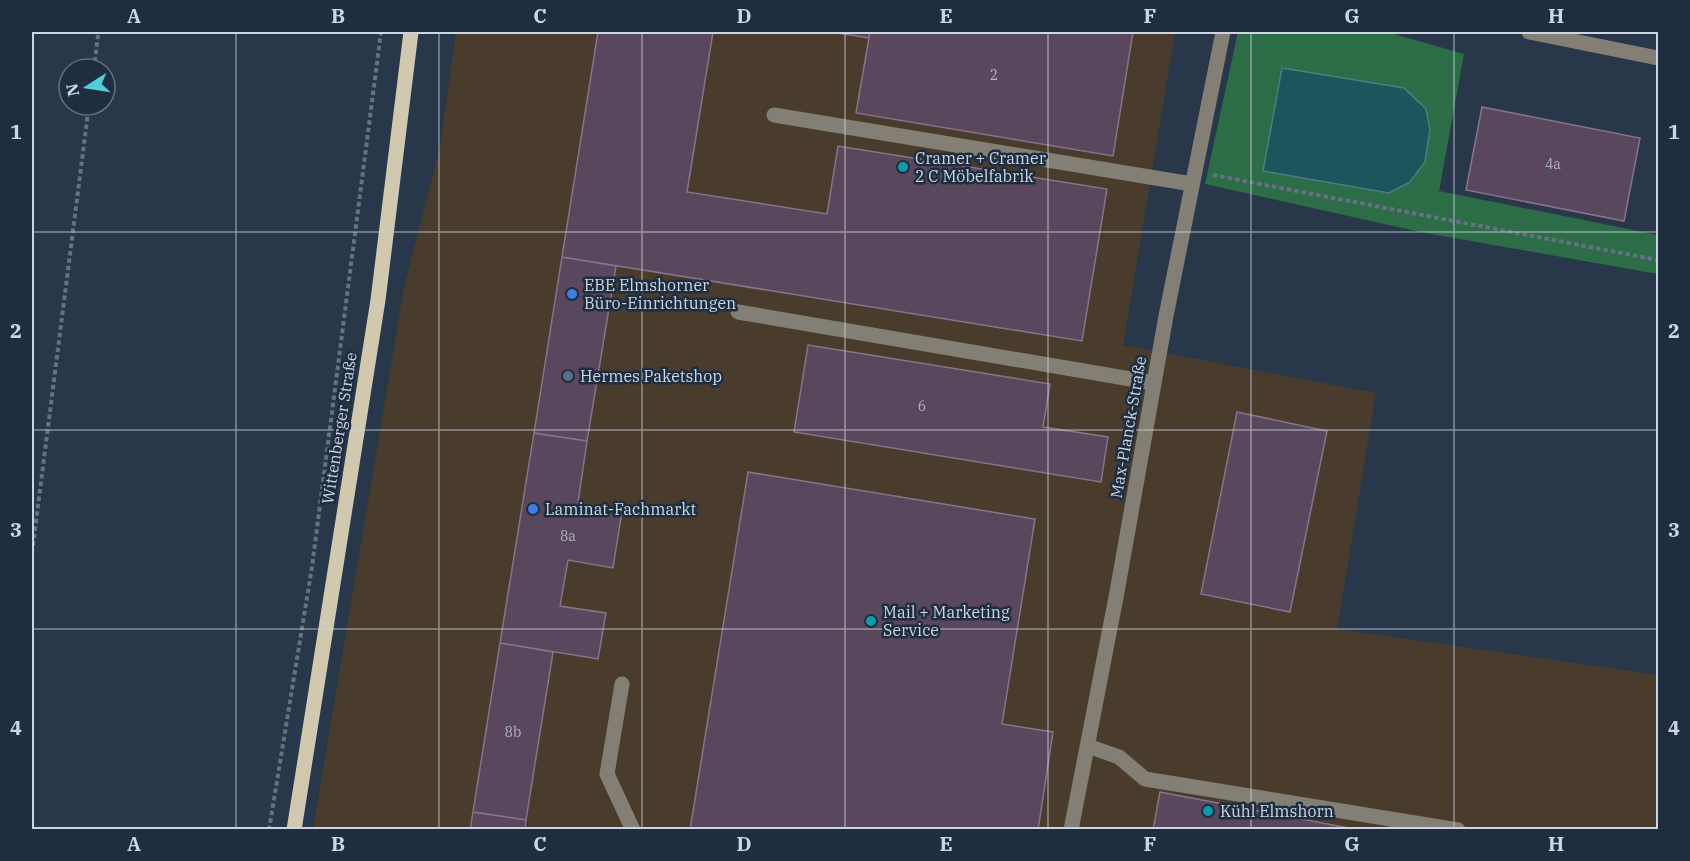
<svg xmlns="http://www.w3.org/2000/svg" width="1690" height="861" font-family="'IBM Plex Serif',serif">
  <style>
    .industrial { fill: #493c2d }
    .green { fill: #2c6c47 }
    .water { fill: #1a565b; stroke: #4f7c83; stroke-width: 1.5 }
    .building { fill: #59485d; stroke: #87748b; stroke-width: 1.5 }
    .lines { fill: none; stroke-linecap: round; stroke-linejoin: round }
    .path { stroke: #667283; stroke-width: 4; stroke-dasharray: 4.5 3; stroke-linecap: butt }
    .minor { stroke: #837f74; stroke-width: 15 }
    .major { stroke: #d0c8af; stroke-width: 15 }
    .grid { fill: none; stroke: #ccd5e1; stroke-width: 1.5; stroke-opacity: 0.55 }
    .culture-dot { fill: #0f9aa8; stroke: #1f2d40; stroke-width: 2 }
    .shop-dot { fill: #3f7fe0; stroke: #1f2d40; stroke-width: 2 }
    .service-dot { fill: #5c6f8a; stroke: #1f2d40; stroke-width: 2 }
    .labels { text-anchor: middle; stroke-width: 5; stroke-linejoin: round; paint-order: stroke }
    .number-label { font-size: 14px; fill: #afb2c0 }
    .poi-label { font-size: 16px; fill: #ccd5e1; stroke: #1f2d40; text-anchor: start }
    .street-label { font-size: 16px; fill: #ccd5e1; stroke: #1f2d40 }
    .neatline { fill: none; stroke: #ccd5e1; stroke-width: 2 }
    .grid-label { font-size: 20px; text-anchor: middle; font-weight: bold; fill: #ccd5e1 }
  </style>
  <rect width="100%" height="100%" fill="#29374b"/>
  <!-- industrial -->
  <path class="industrial" d="M456,32h719l-52,313 253,48 -39,236 321,46v154l-1345,1 91,-542 36,-141z"/>
  <!-- green -->
  <path class="green" d="M1238,32h149l77,22 -25,137 219,44v39l-238,-42 -215,-48z"/>
  <!-- water -->
  <path class="water" d="M1282,68l122,20 22,21 4,20 -5,33 -15,20 -21,11 -126,-22z"/>
  <!-- building -->
  <path class="building" d="M598,32h115l-26,160 140,22 11,-68 269,43 -25,152 -520,-84z
    M831,32h39l-1,6z
    M870,32h263l-20,124 -257,-43z
    M1482,107l158,31 -16,83 -158,-31z
    M562,257l54,9 -29,175 -53,-8z
    M808,345l242,39 -7,43 65,10 -7,45 -307,-50z
    M1237,412l90,19 -37,181 -89,-18z
    M534,433l53,8 -9,62 44,8 -9,57 -45,-8 -8,46 46,7 -8,46 -98,-16z
    M748,472l287,47 -33,205 51,8 -15,98h-348z
    M500,643l53,9 -27,168 -53,-8z
    M1160,792l199,38h-206z
    M473,812l53,8 -1,10h-55z"/>
  <g class="lines">
    <!-- path -->
    <path class="path" d="M94,69l4,-34
      M1213,175l445,85
      M32,553l57,-448
      M269,830l43,-263 69,-535"/>
    <!-- minor -->
    <path class="minor" d="M1529,32l129,26
      M774,115l418,69
      M738,312l416,71
      M622,684l-15,90 26,56
      M1088,746l31,11 26,22 313,51
      M1071,830l46,-238 49,-276 57,-284"/>
    <!-- major -->
    <path class="major" d="M294,830l84,-530 33,-268"/>
  </g>
  <!-- grid -->
  <path class="grid" d="M236,32v798M439,32v798M642,32v798M845,32v798M1048,32v798M1251,32v798M1454,32v798M32,232h1626M32,430h1626M32,629h1626"/>
  <!-- markers -->
  <g class="culture-dot">
    <circle cx="903" cy="167" r="6"/>
    <circle cx="871" cy="621" r="6"/>
    <circle cx="1208" cy="811" r="6"/>
  </g>
  <g class="shop-dot">
    <circle cx="572" cy="294" r="6"/>
    <circle cx="533" cy="509" r="6"/>
  </g>
  <circle class="service-dot" cx="568" cy="376" r="6"/>
  <g class="labels">
    <!-- number labels -->
    <g class="number-label">
      <text x="994" y="80">2</text>
      <text x="1553" y="169">4a</text>
      <text x="922" y="411">6</text>
      <text x="568" y="541">8a</text>
      <text x="513" y="737">8b</text>
    </g>
    <!-- poi labels -->
    <g class="poi-label">
      <text x="915" y="164">Cramer + Cramer<tspan x="915" dy="18">2 C Möbelfabrik</tspan></text>
      <text x="584" y="291">EBE Elmshorner<tspan x="584" dy="18">Büro-Einrichtungen</tspan></text>
      <text x="580" y="382">Hermes Paketshop</text>
      <text x="545" y="515">Laminat-Fachmarkt</text>
      <text x="883" y="618">Mail + Marketing<tspan x="883" dy="18">Service</tspan></text>
      <text x="1220" y="817">Kühl Elmshorn</text>
    </g>
    <!-- street labels -->
    <g class="street-label">
      <text transform="translate(1128 427) rotate(-80)" y="6">Max-Planck-Straße</text>
      <text transform="translate(339 428) rotate(-81)" y="6">Wittenberger Straße</text>
    </g>
  </g>
  <!-- border -->
  <rect width="1690" height="861" fill="none" stroke="#1f2d40" stroke-width="66"/>
  <!-- north arrow -->
  <g transform="translate(87 87) rotate(258)"><circle r="28" fill="#1f2d40" stroke="#647080" stroke-width="1.5"/>
  <path d="M0-4.5L10 22L0 15L-10 22Z" fill="#52ccd5"/>
  <text y="-9" font-size="16" font-weight="bold" text-anchor="middle" fill="#ccd5e1">N</text>
  </g>
  <rect x="33" y="33" width="1624" height="795" class="neatline"/>
  <g class="grid-label">
    <text x="134" y="23">A</text>
    <text x="338" y="23">B</text>
    <text x="540" y="23">C</text>
    <text x="744" y="23">D</text>
    <text x="946" y="23">E</text>
    <text x="1150" y="23">F</text>
    <text x="1352" y="23">G</text>
    <text x="1556" y="23">H</text>
    <text x="16" y="139">1</text>
    <text x="1674" y="139">1</text>
    <text x="16" y="338">2</text>
    <text x="1674" y="338">2</text>
    <text x="16" y="537">3</text>
    <text x="1674" y="537">3</text>
    <text x="16" y="735">4</text>
    <text x="1674" y="735">4</text>
    <text x="134" y="851">A</text>
    <text x="338" y="851">B</text>
    <text x="540" y="851">C</text>
    <text x="744" y="851">D</text>
    <text x="946" y="851">E</text>
    <text x="1150" y="851">F</text>
    <text x="1352" y="851">G</text>
    <text x="1556" y="851">H</text>
  </g>
</svg>
